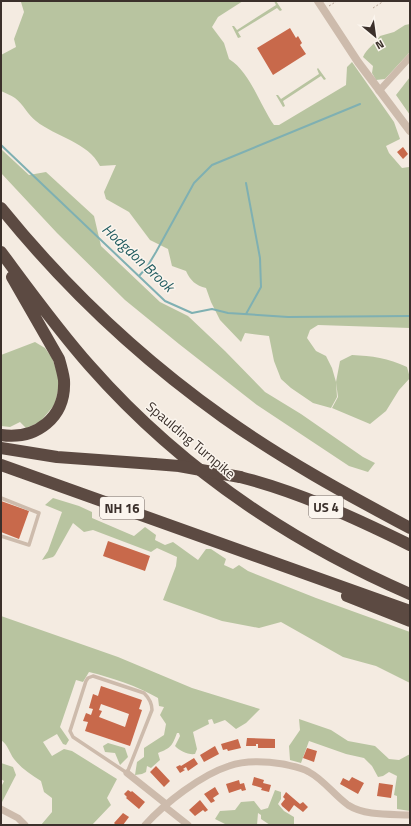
<svg xmlns="http://www.w3.org/2000/svg" width="411" height="826" font-family="'Titillium Web',sans-serif">
  <style>
    .green { fill: #b8c4a0 }
    .lines { fill: none; stroke-linecap: round; stroke-linejoin: round }
    .stream { stroke: #7fb0b2; stroke-width: 2 }
    .building { fill: #c8694b; fill-rule: evenodd }
    .path { stroke: #b9a596; stroke-width: 1; stroke-dasharray: 2 2; stroke-linecap: butt }
    .service { stroke: #cdbbac; stroke-width: 3.5 }
    .minor { stroke: #cdbbac; stroke-width: 7 }
    .tertiary { stroke: #cdbbac; stroke-width: 8 }
    .motorway { stroke: #5c4a42; stroke-width: 12 }
    .motorway-bridge { stroke: #5c4a42; stroke-width: 12 }
    .labels { text-anchor: middle; stroke-width: 3; stroke-linejoin: round; paint-order: stroke }
    .shield { fill: #fbf5ee; stroke: #756b66; stroke-width: 1 }
    .shield-label { font-size: 13px; font-weight: bold; fill: #3b302b }
    .street-label { font-size: 14px; fill: #3b302b; stroke: #fbf5ee }
    .water-label { font-size: 15px; font-style: italic; fill: #1f5a5e; stroke: #fbf5ee }
  </style>
  <rect width="100%" height="100%" fill="#f4ebe1"/>
  <!-- green -->
  <path class="green" d="M22,1h221l-25,16 -6,10 12,16 5,16c21,13 31,46 45,66h5l67,-40 1,-18 5,-5 42,60 6,17 -14,7 3,7 13,15 7,-1 1,2v159l-92,-3 -8,5 -3,8 9,13 10,5 6,12 4,14 1,15 -6,11 -18,-5 -22,-15 -10,-9 -7,-18 -5,-25 -24,-3 -4,9 -21,-22 -9,-18 -5,-14c-10,-2 -16,-8 -20,-17l-14,-5 -4,-17 -18,-9 -21,-28 -23,-13 -2,-7 12,-27 -16,1c-12,-24 -44,-29 -64,-45 -8,-6 -13,-17 -21,-23 -4,-3 -10,-5 -14,-7v-36l15,-8 -2,-8 10,-27 -3,-10z
    M274,1h2l6,9 -2,1 -3,-3 -39,24 3,5 -3,1 -6,-12h2l3,4 39,-25z
    M410,24v28l-25,27 -9,1 -4,-7 1,-7 -10,-9c4,-9 12,-13 17,-21l14,-4 11,-7z
    M318,68l8,11 -2,1 -3,-4 -38,25 2,5 -2,1 -7,-12h2l3,4 38,-25 -2,-5z
    M410,77v38l-14,-20z
    M1,149l28,26 17,-3 48,44 7,30 59,56 28,14 37,35 40,41 36,22 62,43 12,6 -7,9 -19,-6 -92,-61 -78,-61 -54,-44 -68,-67 -56,-60z
    M35,342l10,6 7,10 8,22 -5,24 -15,18 -14,6 -6,-6 -10,5 -9,-1v-71z
    M352,355c20,1 36,3 55,12l3,11 -11,12 -13,21 -16,13 -38,-16 6,-11 -2,-15 4,-21z
    M53,498l26,8 13,6v6l42,18 11,-9 11,8 -1,5 10,5 8,-3 25,18 8,-11h5l15,10 -2,6 9,4 6,-4 9,6 68,27 94,34v51l-34,-17 -33,-9 -62,-35 -22,6 -37,-7 -59,-21 13,-34 1,-9 -20,-9 -6,4 -58,-22 -9,2 -11,-9 -18,32 -2,2 -11,3 6,-9 14,-39 -17,-7z
    M1,616l117,41 74,31 68,21 -14,14 -10,6 -11,-9 -11,4 -2,-5 -4,1 1,4 -16,8 4,17 -2,5c-7,1 -15,-3 -20,-8l5,-10 -1,-3h-2c-5,13 -6,15 -19,20l2,7 -9,8 -4,-2 -1,6 -4,2 -7,1 2,-13 7,-5v-9l20,-13 2,-11 -6,-9 4,-8 -5,-1 -1,-8c-21,-12 -45,-20 -69,-26l-6,10 -7,-2 -16,47 9,13 -3,5 -3,-1 -6,-10 -14,8 9,14 12,-7 8,2 45,28 -10,19 4,7 -19,20h-51l11,-13v-14l-8,-6 -3,-11c-10,-6 -20,-13 -27,-22 -5,-7 -6,-14 -13,-19z
    M299,719l32,11 17,11 27,5 14,13 10,1 11,-6v57l-13,-2v-13l-3,-1 3,-19 -8,-4 -6,4 -5,1 -6,-11 -8,-8 -18,-4 -37,-13 -8,22 -11,-3 -1,-14 11,-16z
    M108,743l17,5 3,9 -8,8 -5,-12 -10,-1 -2,-6z
    M1,763l12,4 3,8 -15,29v-17l3,-6 -3,-2z
    M275,790l6,2v7l-3,5 6,7 10,6v8h-24l-9,-6v-4l-3,-2 -1,12 -32,-1 -10,-5 5,-8 15,-1 6,-8 13,-1 7,9 7,-2z"/>
  <g class="lines">
    <!-- stream -->
    <path class="stream" d="M1,145l164,156 27,12 20,-4 16,4 60,4 122,-1
      M139,276l8,-9 9,-15 38,-69 18,-18 148,-61
      M246,314l15,-27 -1,-29 -14,-75"/>
  </g>
  <!-- building -->
  <path class="building" d="M290,28l6,10 2,-2 4,7 -2,2 6,9 -33,21 -16,-27z
    M403,147l5,7 -5,5 -6,-7z
    M1,501l28,10 -10,28 -18,-7z
    M108,541l42,15 -5,15 -42,-15z
    M101,686l41,14 -3,9 3,1 -12,36 -45,-15 3,-9 -5,-1 3,-8 5,2 2,-6 -4,-1 4,-14 5,2zM101,704l28,10 -4,13 -26,-10 3,-6 -3,-1z
    M247,738l28,1v9h-17v-4h-2v2h-10z
    M238,739l3,9 -13,3 -1,-2 -4,1 -2,-6z
    M215,746l4,8 -15,8 -4,-7z
    M307,748l10,3 -3,11 -11,-4z
    M194,758l4,6 -10,7 -2,-4 -3,2 2,1 -5,3 -4,-6 4,-2 1,1z
    M156,766l14,15 -6,6 -14,-15z
    M254,777l10,3 -1,3 8,2 -2,7 -8,-2 1,-2 -10,-3z
    M352,777l12,6 -6,11 -18,-10 3,-6 6,3z
    M239,780l1,4 4,-1 2,7 -4,1 -1,-2 -12,4 -3,-9z
    M379,783l14,2 -2,13 -14,-2z
    M215,787l4,7 -6,4 2,3 -4,2 -7,-9z
    M128,790l3,2 1,-1 13,11 -6,7 -13,-11 1,-1 -3,-3z
    M286,792l14,12 3,-2 5,5 -5,5 -9,-7 -5,7 -7,-6 -1,-2 4,-5 -2,-2z
    M200,800l8,10 -3,2 -2,-2 -8,6 -6,-6z
    M123,813l6,4 -6,8h-7l-2,-2z"/>
  <g class="lines">
    <!-- path -->
    <path class="path" d="M329,6l8,-5
      M373,8l11,-7"/>
    <!-- service -->
    <path class="service" d="M1,498l38,15 -10,32 -28,-9
      M93,676l51,17c5,5 8,10 8,17l-25,63 -54,-36 -3,-6 16,-50 2,-3z"/>
    <!-- minor -->
    <path class="minor" d="M379,91l31,-34
      M127,773l39,31
      M164,806l24,19
      M1,809l17,9 7,7
      M145,825c20,-22 56,-50 84,-59 17,-6 35,-5 54,-2 8,2 18,3 26,8 15,8 25,23 39,33 17,11 42,9 62,10"/>
    <!-- tertiary -->
    <path class="tertiary" d="M318,1l40,61 52,69"/>
    <!-- motorway -->
    <path class="motorway" d="M1,208c64,79 139,150 222,209 59,42 123,77 187,111
      M1,252c29,39 57,78 89,114 88,100 198,175 320,228
      M1,435c35,5 65,-17 63,-55 -1,-7 -3,-14 -5,-21l-47,-82
      M1,448l56,9 97,7
      M1,465l409,146
      M240,477c59,15 115,41 170,68
      M347,596l63,25"/>
    <!-- motorway-bridge -->
    <path class="motorway-bridge" d="M154,464l25,2 61,11"/>
  </g>
  <g class="labels">
    <!-- shield labels -->
    <g class="shield">
      <rect x="309" y="496" width="34" height="22" rx="3"/>
      <rect x="100" y="497" width="44" height="22" rx="3"/>
    </g>
    <g class="shield-label">
      <text x="326" y="512">US 4</text>
      <text x="122" y="513">NH 16</text>
    </g>
    <!-- street labels -->
    <g class="street-label">
      <text transform="translate(191 440) rotate(40)" y="5">Spaulding Turnpike</text>
    </g>
    <!-- water labels -->
    <g class="water-label">
      <text transform="translate(138 258) rotate(43)" y="5">Hodgdon Brook</text>
    </g>
  </g>
  <!-- border -->
  <rect width="411" height="826" fill="none" stroke="#3b302b" stroke-width="4"/>
  <!-- north arrow -->
  <g transform="translate(375 36) rotate(151)" stroke="#fbf5ee" stroke-width="3" paint-order="stroke">
  <path d="M0-3L7 15L0 10L-7 15Z" fill="#3b302b"/>
  <text y="-6" font-size="11" font-weight="bold" text-anchor="middle" fill="#3b302b">N</text>
  </g>
</svg>
